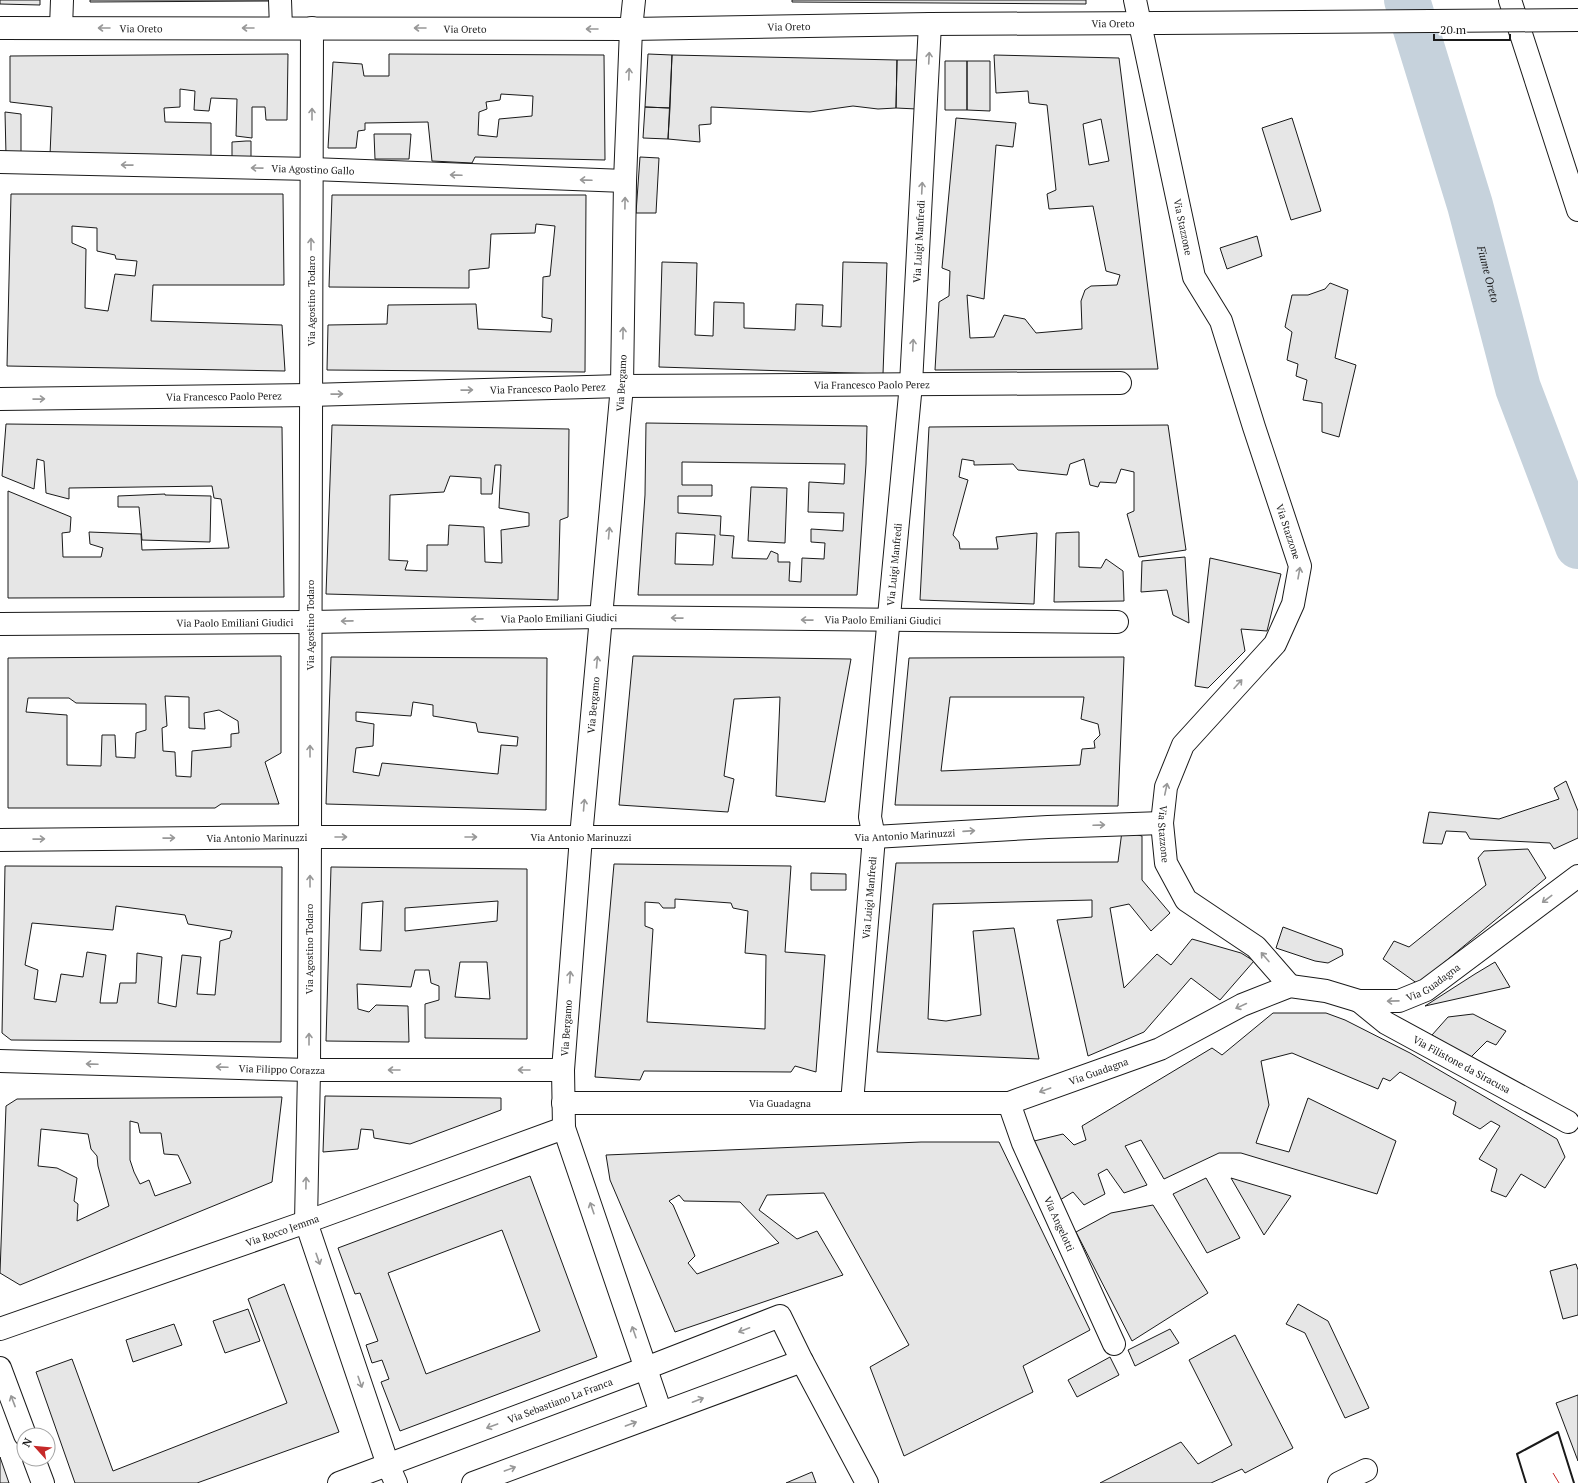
<svg xmlns="http://www.w3.org/2000/svg" width="1578" height="1483" font-family="'PT Serif',serif">
  <style>
    .lines { fill: none; stroke-linecap: round; stroke-linejoin: round }
    .river { stroke: #c6d2dc; stroke-width: 46 }
    .building { fill: #e6e6e6; stroke: #1a1a1a; fill-rule: evenodd }
    .minor-casing { stroke: #1a1a1a; stroke-width: 24 }
    .minor { stroke: #fff; stroke-width: 22 }
    .minor-bridge-casing { stroke: #1a1a1a; stroke-width: 24; stroke-linecap: butt }
    .minor-bridge { stroke: #fff; stroke-width: 22 }
    .wall { stroke: #1a1a1a; stroke-width: 2 }
    .power { stroke: #c62828; stroke-width: 1; stroke-dasharray: 14 3 2 3; stroke-linecap: butt }
    .oneway { stroke: #989898 }
    .labels { text-anchor: middle; stroke-width: 3; stroke-linejoin: round; paint-order: stroke }
    .street-label { font-size: 10px; fill: #1a1a1a; stroke: #fff }
    .water-label { font-size: 11px; font-style: italic; fill: #1a1a1a; stroke: #fff }
  </style>
  <rect width="100%" height="100%" fill="#fff"/>
  <g class="lines">
    <!-- river -->
    <path class="river" id="s1" d="M1407,0l63,205 48,183 60,158"/>
  </g>
  <!-- building -->
  <path class="building" d="M0,0h40v5l-40,-1z
    M90,0h180v1l-180,1z
    M792,0h294v4l-294,-2z
    M288,54l-1,66h-21l-1,-13h-13v31l-16,-2 1,-37 -26,-1 -2,13 -15,-1 1,-19 -15,-2v18l-16,1 1,14 46,1v33l-161,-1 2,-48 -42,-5v-46z
    M389,54l215,1 1,105 -130,-3 -3,6 -40,-2 -4,-39 -63,1v7l-7,1 -2,17h-28l5,-86 29,2 2,12h25zM501,94l32,2 -1,20 -33,3 -2,18 -19,-2 1,-23 8,-3 -1,-7 14,-2z
    M648,54l24,1 -2,53 -25,-1z
    M672,55l225,5 -1,48 -18,1 -25,-3 -43,6 -99,-5v17l-12,1 1,17 -32,-3z
    M994,55l125,3 39,311 -223,1 4,-68 10,-6 1,-25 -8,-3 14,-150 60,5 -3,24 -17,-2 -12,154 -17,-4 3,43 24,-1 10,-22 21,4 11,14 46,-4 -1,-28 4,-11 6,-4 26,-1 3,-10 -14,-4 -13,-65 -44,3 -2,-15 9,-4 -9,-85 -18,-2 -1,-12 -32,2zM1101,119l8,42 -20,4 -6,-41z
    M897,60h23l-3,49 -21,-1z
    M945,61h22v49h-22z
    M967,61h23v50l-23,-1z
    M645,107l25,1 -2,31 -25,-1z
    M5,112l16,2v41h-15z
    M1292,118l29,93 -30,9 -29,-92z
    M374,134h37l-2,25h-34z
    M246,141h5v18l-19,-1v-16z
    M640,157l19,1 -3,55h-20z
    M11,194h272l1,91h-131l-2,36 131,4 3,46 -278,-5zM72,226l25,2v23l18,4 1,4 21,2 -2,15 -20,-2 -7,37 -23,-3 1,-59 -14,-6z
    M332,195h254l-1,177 -258,-2 1,-45 59,-1 1,-19 88,-1 2,25 73,3 1,-13 -10,-2 1,-40 7,-1 5,-50 -19,-2 -1,9 -44,1 -2,34 -20,2v18l-140,-1z
    M1257,236l5,20 -35,13 -7,-21z
    M662,262l35,1 -2,72 18,1 1,-34 30,1v25l51,2 1,-26 27,1 -1,21 19,1 2,-65 44,1 -4,111 -224,-7z
    M1330,283l18,7 -13,68 21,7 -17,72 -17,-5v-29l-19,-3 4,-20 -11,-4 2,-12 -11,-4 5,-28 -7,-5 7,-32h16l17,-6z
    M646,423l221,3 -1,38 -9,131h-219l7,-100zM682,462l163,2 -1,20 -35,-2 -1,30 36,1 -1,18 -32,-2v13l14,1 -1,16 -22,-1 -1,24 -12,-1 1,-19h-12v-8l-7,-3 -4,8 -35,-1 2,-22 -14,-1 1,-19 -43,-3v-17h34v-11h-30zM676,533l39,2 -2,30 -38,-1z
    M6,424l276,3 2,170 -276,1v-107l63,26 -1,15 -8,1 1,24h38l2,-9 -13,-4 -1,-12 52,2 1,16 87,-2 -8,-49 -7,-1 -2,-12 -143,2v11l-23,-6 -2,-32 -7,-2 -3,30 -32,-13z
    M332,425l237,4 -1,88 -8,3 -2,80 -232,-6zM495,465h6l-2,43 30,5v13l-28,4 1,33 -17,-1 -1,-35 -35,-2 -1,20h-21v26l-22,-1 3,-9 -19,-1 1,-65 54,-3 6,-16 31,2v16h11z
    M1168,425l18,125 -47,7 -12,-43 7,-3v-39l-13,-3 -5,14 -16,-1 -2,5 -8,-2 -6,-26 -14,5 -3,11 -49,-5 -5,-6 -39,1v-4l-12,-2 -3,18 9,3 -15,55 6,7 1,7h38l-2,-12 41,-4 -3,71 -114,-4 9,-173z
    M751,487l36,1 -2,55 -37,-2z
    M165,494v1l46,1 -1,46 -68,-2 -3,-33h-21v-11z
    M1079,532v35l22,1 5,-9 17,12 1,30 -70,1 2,-69z
    M1185,557l4,66 -16,-8 -6,-25 -26,2 1,-31z
    M1210,558l71,16 -14,57 -26,-2 4,22 -37,37 -13,-2z
    M281,656v97l-16,9 14,42h-58l-6,4h-207v-150zM165,696l24,1v31l16,1 -1,-16 15,-3 19,11 1,12 -8,1v13l-39,4 -1,26 -15,-1 -1,-24 -12,-1 -1,-23 5,-2zM28,698h41l7,5 70,1v26l-10,3 -1,25 -19,-1 -1,-22h-13l-1,31 -34,-1v-50l-41,-3z
    M633,656l218,3 -26,143 -49,-6 4,-99 -46,2 -10,77 10,3 -6,33 -109,-7z
    M331,657l216,1 -1,152 -220,-6zM413,702l20,3v11l43,7 2,9 40,5 -1,9 -16,-1 -3,29 -116,-11 -3,13 -26,-4 3,-24 17,-2 1,-22 -18,-3v-9l55,4z
    M1124,657l-6,149 -223,-1 14,-147zM950,697h134l-3,22 17,5 2,11 -6,6 1,7 -13,1 -2,16 -139,6z
    M1566,781l12,30v27l-24,11 -4,-6 -80,-4 -4,-7 -20,-1 -4,13 -19,-1 6,-31 70,7 60,-20 -5,-11z
    M1122,831l20,5v44l28,33 -19,18 -22,-27 -19,4 14,80 33,-34 14,11 21,-26 49,14 13,8 -34,39 -29,-22 -47,54 -56,24 -31,-136 35,-3v-17l-159,4 -5,115 18,2 35,-6 -8,-84 41,-3 25,131 -162,-7 19,-189 222,-1z
    M1528,849l18,29 -128,106 -35,-25 11,-18 15,6 77,-62 -8,-27 6,-7z
    M614,864l177,2 -6,86 40,3 -9,117 -21,-6 -4,6 -147,-1 -4,9 -45,-3zM675,899l56,4 2,5 15,3 -3,42 21,2 -1,74 -118,-7 6,-93 -8,-3v-24l14,1 4,5h12z
    M5,866l277,1 -1,175 -270,-2 -9,-7zM116,906l69,9 3,9 44,7 -2,7 -10,3 -5,54 -18,-1 4,-37 -19,-2 -6,52 -18,-4 4,-46 -25,-4 -1,30h-16l-3,20h-17l6,-48 -19,-3 -4,25 -22,-3 -5,28 -22,-3 4,-29 -13,-5 7,-42 81,7z
    M331,867l196,2v170l-102,-1v-34l14,-4v-14l-8,-3 -2,-13h-14l-4,17 -54,-3 1,25 11,3 7,-7 32,1 1,36 -83,-1zM383,901l-2,50 -21,-1 2,-47zM498,901l-1,20 -92,10v-23zM460,962h27l3,37 -35,-2z
    M811,873l35,1v16h-35z
    M1283,927l59,22 1,6 -15,8 -13,-2 -39,-13z
    M1495,962l15,25 -85,19 50,-32z
    M1273,1013h53l19,7 65,33 147,86 8,18 -20,31 -24,-14 -15,23 -15,-6 6,-22 -18,-10 21,-33 -9,-5 -11,8 -27,-15 3,-12 -56,-30 -10,9 -7,-3 -5,11 -86,-36 -31,8 8,44 -13,38 33,9 19,-54 88,43 -19,53 -136,-41h-22l-55,26 -23,-39 -16,6 22,39 -23,8 -17,-24 -9,5 7,20 -21,11 -11,-13 -13,8 -30,-58 33,-8 11,11 12,-5 -4,-14 130,-78 10,7z
    M1473,1014l33,17 -10,14 -9,-4 -17,17 -38,-23 16,-18z
    M325,1096l176,2v12l-91,34 -36,-6 -1,-8 -12,-1 -3,20 -35,3z
    M282,1097l-10,85 -252,103 -20,-12 6,-167 11,-7zM130,1121l8,2 2,10h21l3,21 14,1 13,28 -36,13 -6,-16 -9,4 -6,-12 -4,-12zM41,1129l47,5 3,15 6,7 1,10 11,40 -32,15 1,-17 -4,-3 3,-23 -20,-10 -19,-2z
    M921,1142h78l91,188 -67,36 10,26 -129,64 -34,-89 39,-22 -85,-152 -57,2 -8,15 38,29 20,-8 26,44 -168,57 -65,-152 -4,-25zM679,1195l5,6 56,1 39,41 -82,31 -9,-11 7,-7 -22,-51 -4,-4z
    M530,1176l67,181 -197,74 -19,-49 8,-3 -7,-19 -10,3 -6,-18 12,-4 -18,-48 -5,1 -17,-46zM502,1230l38,101 -114,43 -38,-101z
    M1206,1178l34,60 -33,15 -34,-59z
    M1231,1178l60,18 -27,39z
    M1153,1205l55,88 -76,48 -56,-109 35,-19z
    M1576,1264l2,6v45l-15,4 -13,-48z
    M284,1284l55,148 -142,51h-122l-39,-111 36,-13 41,112 174,-68 -39,-104z
    M1298,1304l30,17 41,87 -24,10 -40,-85 -19,-9z
    M248,1309l12,32 -35,12 -12,-32z
    M174,1324l8,21 -49,17 -7,-22z
    M1170,1329l9,14 -44,23 -7,-16z
    M1235,1335l58,113 -48,25 -3,-4 -31,14h-111l81,-41 17,22 34,-19 -43,-85z
    M1110,1357l9,18 -42,22 -9,-17z
    M1578,1395v66l-22,-58z
    M0,1457l9,26h-9z
    M812,1472l4,11h-30z"/>
  <g class="lines">
    <defs>
      <g id="minor">
        <path d="M280,0l1,28"/>
        <path d="M634,0l-3,29 -6,152 -3,205 -41,451 -18,233 1,58 97,285"/>
        <path id="s2" d="M1135,0l59,277 27,44 33,106 46,139 -7,38 -18,40 -92,101 -17,42 -4,36 4,40 20,37 70,47 34,39"/>
        <path d="M1510,0l68,210"/>
        <path id="s3" d="M0,28l631,1 299,-5 230,-1"/>
        <path d="M61,28l1,-28"/>
        <path d="M312,28l-2,809 -1,233 -3,152 82,243 8,18"/>
        <path id="s4" d="M0,162l312,7 313,12"/>
        <path id="s5" d="M0,399l310,-4 312,-9 498,-3"/>
        <path id="s6" d="M0,624l310,-2 291,-5 516,5"/>
        <path id="s7" d="M0,840l310,-3h564l174,-10 114,-4"/>
        <path id="s8" d="M1359,1001l27,22 182,99"/>
        <path id="s9" d="M0,1061l309,9h254"/>
        <path id="s10" d="M563,1103h446l151,-54 82,-44 48,-19 36,5 33,10h40l27,-11 152,-114"/>
        <path id="s11" d="M852,1103l22,-266 -4,-20 41,-433 19,-360"/>
        <path id="s12" d="M1009,1103l14,40 91,201"/>
        <path id="s13" d="M0,1329l306,-107 258,-94"/>
        <path d="M0,1368l25,67"/>
        <path d="M34,1459l9,24"/>
        <path id="s14" d="M339,1483l307,-115 134,-52 22,45 65,122"/>
        <path d="M473,1483l329,-122"/>
        <path d="M1339,1483l27,-13"/>
      </g>
    </defs>
    <!-- minor casing -->
    <use href="#minor" class="minor-casing"/>
    <!-- minor -->
    <use href="#minor" class="minor"/>
    <defs>
      <path id="minor-bridge" d="M1160,23l418,-3"/>
    </defs>
    <!-- minor-bridge casing -->
    <use href="#minor-bridge" class="minor-bridge-casing"/>
    <!-- minor-bridge -->
    <use href="#minor-bridge" class="minor-bridge"/>
    <!-- wall -->
    <path class="wall" d="M1526,1483l-9,-29 41,-22 16,51"/>
    <!-- power -->
    <path class="power" d="M1553,1473l6,10"/>
  </g>
  <!-- one-way arrows -->
  <defs><path id="oneway-shaft" d="M-6 0H5M1.5-3L5.5 0L1.5 3" fill="none" stroke-width="1.6" stroke-linecap="round" stroke-linejoin="round"/></defs>
  <g class="oneway">
    <use href="#oneway-shaft" transform="translate(104 28) rotate(-180)"/>
    <use href="#oneway-shaft" transform="translate(248 28) rotate(-180)"/>
    <use href="#oneway-shaft" transform="translate(420 28) rotate(-180)"/>
    <use href="#oneway-shaft" transform="translate(592 29) rotate(-180)"/>
    <use href="#oneway-shaft" transform="translate(929 58) rotate(-87)"/>
    <use href="#oneway-shaft" transform="translate(629 74) rotate(-88)"/>
    <use href="#oneway-shaft" transform="translate(312 114) rotate(-90)"/>
    <use href="#oneway-shaft" transform="translate(127 165) rotate(-179)"/>
    <use href="#oneway-shaft" transform="translate(257 168) rotate(-179)"/>
    <use href="#oneway-shaft" transform="translate(456 175) rotate(-178)"/>
    <use href="#oneway-shaft" transform="translate(586 180) rotate(-178)"/>
    <use href="#oneway-shaft" transform="translate(922 188) rotate(-87)"/>
    <use href="#oneway-shaft" transform="translate(625 203) rotate(-89)"/>
    <use href="#oneway-shaft" transform="translate(311 244) rotate(-90)"/>
    <use href="#oneway-shaft" transform="translate(623 333) rotate(-89)"/>
    <use href="#oneway-shaft" transform="translate(913 345) rotate(-87)"/>
    <use href="#oneway-shaft" transform="translate(467 390) rotate(-1)"/>
    <use href="#oneway-shaft" transform="translate(337 394) rotate(-1)"/>
    <use href="#oneway-shaft" transform="translate(39 399) rotate(-1)"/>
    <use href="#oneway-shaft" transform="translate(609 533) rotate(-85)"/>
    <use href="#oneway-shaft" transform="translate(1299 573) rotate(-80)"/>
    <use href="#oneway-shaft" transform="translate(677 618) rotate(-179)"/>
    <use href="#oneway-shaft" transform="translate(477 619) rotate(179)"/>
    <use href="#oneway-shaft" transform="translate(807 620) rotate(-179)"/>
    <use href="#oneway-shaft" transform="translate(347 621) rotate(179)"/>
    <use href="#oneway-shaft" transform="translate(597 662) rotate(-85)"/>
    <use href="#oneway-shaft" transform="translate(1238 684) rotate(-48)"/>
    <use href="#oneway-shaft" transform="translate(310 751) rotate(-90)"/>
    <use href="#oneway-shaft" transform="translate(1166 789) rotate(-78)"/>
    <use href="#oneway-shaft" transform="translate(584 805) rotate(-85)"/>
    <use href="#oneway-shaft" transform="translate(1099 825) rotate(-2)"/>
    <use href="#oneway-shaft" transform="translate(969 831) rotate(-4)"/>
    <use href="#oneway-shaft" transform="translate(341 837)"/>
    <use href="#oneway-shaft" transform="translate(471 837)"/>
    <use href="#oneway-shaft" transform="translate(169 838) rotate(-1)"/>
    <use href="#oneway-shaft" transform="translate(39 839) rotate(-1)"/>
    <use href="#oneway-shaft" transform="translate(310 881) rotate(-90)"/>
    <use href="#oneway-shaft" transform="translate(1547 899) rotate(143)"/>
    <use href="#oneway-shaft" transform="translate(1265 957) rotate(-131)"/>
    <use href="#oneway-shaft" transform="translate(570 977) rotate(-86)"/>
    <use href="#oneway-shaft" transform="translate(1393 1001) rotate(179)"/>
    <use href="#oneway-shaft" transform="translate(1241 1006) rotate(155)"/>
    <use href="#oneway-shaft" transform="translate(309 1039) rotate(-90)"/>
    <use href="#oneway-shaft" transform="translate(92 1064) rotate(-178)"/>
    <use href="#oneway-shaft" transform="translate(222 1067) rotate(-178)"/>
    <use href="#oneway-shaft" transform="translate(394 1070) rotate(-180)"/>
    <use href="#oneway-shaft" transform="translate(524 1070) rotate(-180)"/>
    <use href="#oneway-shaft" transform="translate(1045 1090) rotate(160)"/>
    <use href="#oneway-shaft" transform="translate(306 1183) rotate(-89)"/>
    <use href="#oneway-shaft" transform="translate(592 1208) rotate(-109)"/>
    <use href="#oneway-shaft" transform="translate(318 1259) rotate(71)"/>
    <use href="#oneway-shaft" transform="translate(744 1330) rotate(159)"/>
    <use href="#oneway-shaft" transform="translate(634 1332) rotate(-109)"/>
    <use href="#oneway-shaft" transform="translate(360 1382) rotate(71)"/>
    <use href="#oneway-shaft" transform="translate(698 1400) rotate(-21)"/>
    <use href="#oneway-shaft" transform="translate(13 1401) rotate(-111)"/>
    <use href="#oneway-shaft" transform="translate(631 1424) rotate(-20)"/>
    <use href="#oneway-shaft" transform="translate(492 1426) rotate(160)"/>
    <use href="#oneway-shaft" transform="translate(510 1469) rotate(-20)"/>
  </g>
  <g class="labels">
    <!-- street labels -->
    <g class="street-label">
      <text dy="4" stroke="none"><textPath href="#s3" startOffset="1113">Via Oreto</textPath></text>
      <text dy="4" stroke="none"><textPath href="#s3" startOffset="789">Via Oreto</textPath></text>
      <text dy="4" stroke="none"><textPath href="#s3" startOffset="141">Via Oreto</textPath></text>
      <text dy="4" stroke="none"><textPath href="#s3" startOffset="465">Via Oreto</textPath></text>
      <text dy="4" stroke="none"><textPath href="#s4" startOffset="313">Via Agostino Gallo</textPath></text>
      <text dy="4" stroke="none"><textPath href="#s2" startOffset="232">Via Stazzone</textPath></text>
      <text dy="4" stroke="none"><textPath href="#s11" startOffset="865">Via Luigi Manfredi</textPath></text>
      <text transform="translate(311 301) rotate(-90)" y="4">Via Agostino Todaro</text>
      <text transform="translate(621 383) rotate(-87)" y="4">Via Bergamo</text>
      <text dy="4" stroke="none"><textPath href="#s5" startOffset="872">Via Francesco Paolo Perez</textPath></text>
      <text dy="4" stroke="none"><textPath href="#s5" startOffset="548">Via Francesco Paolo Perez</textPath></text>
      <text dy="4" stroke="none"><textPath href="#s5" startOffset="224">Via Francesco Paolo Perez</textPath></text>
      <text dy="4" stroke="none"><textPath href="#s2" startOffset="556">Via Stazzone</textPath></text>
      <text dy="4" stroke="none"><textPath href="#s11" startOffset="541">Via Luigi Manfredi</textPath></text>
      <text dy="4" stroke="none"><textPath href="#s6" startOffset="559">Via Paolo Emiliani Giudici</textPath></text>
      <text dy="4" stroke="none"><textPath href="#s6" startOffset="883">Via Paolo Emiliani Giudici</textPath></text>
      <text dy="4" stroke="none"><textPath href="#s6" startOffset="235">Via Paolo Emiliani Giudici</textPath></text>
      <text transform="translate(310 625) rotate(-90)" y="4">Via Agostino Todaro</text>
      <text transform="translate(593 705) rotate(-85)" y="4">Via Bergamo</text>
      <text dy="4" stroke="none"><textPath href="#s2" startOffset="904">Via Stazzone</textPath></text>
      <text dy="4" stroke="none"><textPath href="#s7" startOffset="905">Via Antonio Marinuzzi</textPath></text>
      <text dy="4" stroke="none"><textPath href="#s7" startOffset="257">Via Antonio Marinuzzi</textPath></text>
      <text dy="4" stroke="none"><textPath href="#s7" startOffset="581">Via Antonio Marinuzzi</textPath></text>
      <text dy="4" stroke="none"><textPath href="#s11" startOffset="206">Via Luigi Manfredi</textPath></text>
      <text transform="translate(309 949) rotate(-90)" y="4">Via Agostino Todaro</text>
      <text dy="4" stroke="none"><textPath href="#s10" startOffset="901">Via Guadagna</textPath></text>
      <text transform="translate(566 1028) rotate(-86)" y="4">Via Bergamo</text>
      <text dy="4" stroke="none"><textPath href="#s8" startOffset="121">Via Filistone da Siracusa</textPath></text>
      <text dy="4" stroke="none"><textPath href="#s9" startOffset="282">Via Filippo Corazza</textPath></text>
      <text dy="4" stroke="none"><textPath href="#s10" startOffset="541">Via Guadagna</textPath></text>
      <text dy="4" stroke="none"><textPath href="#s10" startOffset="217">Via Guadagna</textPath></text>
      <text dy="4" stroke="none"><textPath href="#s12" startOffset="131">Via Angelotti</textPath></text>
      <text dy="4" stroke="none"><textPath href="#s13" startOffset="299">Via Rocco Jemma</textPath></text>
      <text dy="4" stroke="none"><textPath href="#s14" startOffset="236">Via Sebastiano La Franca</textPath></text>
    </g>
    <!-- water labels -->
    <g class="water-label">
      <text dy="4" stroke="none"><textPath href="#s1" startOffset="286">Fiume Oreto</textPath></text>
    </g>
  </g>
  <!-- north arrow -->
  <g transform="translate(36 1447) rotate(297)"><circle r="19" fill="#ffffff" stroke="#a3a3a3"/>
  <path d="M0-3L7 15L0 10L-7 15Z" fill="#c62828"/>
  <text y="-6" font-size="11" font-weight="bold" text-anchor="middle" fill="#1a1a1a">N</text>
  </g>
  <!-- scale -->
  <path d="M1434 34v6h76v-6" fill="none" stroke="#1a1a1a" stroke-width="2"/>
  <text x="1440" y="34" font-size="12" fill="#1a1a1a" stroke="#ffffff" stroke-width="3" paint-order="stroke">20 m</text>
</svg>
